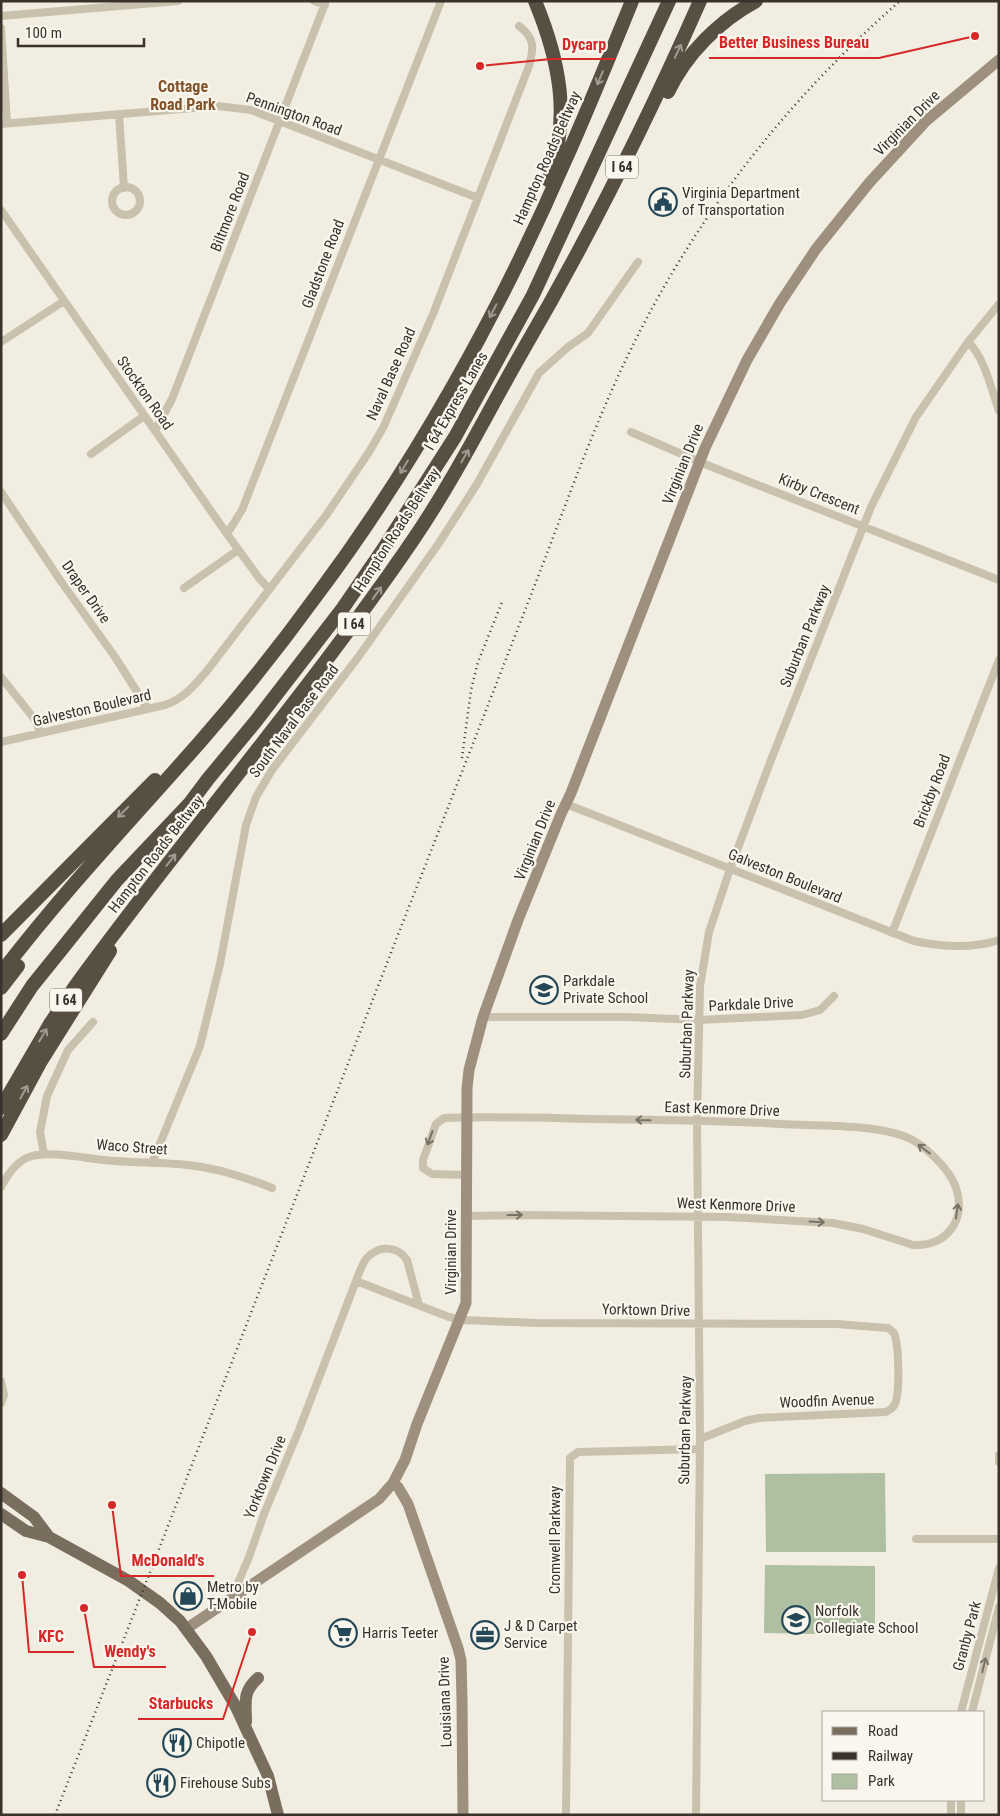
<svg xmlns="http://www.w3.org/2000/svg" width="1000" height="1816" font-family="'Roboto Condensed',sans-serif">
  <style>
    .green { fill: #afc0a2 }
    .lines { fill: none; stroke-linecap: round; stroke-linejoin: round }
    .street { stroke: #c9c0ad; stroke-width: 8 }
    .secondary { stroke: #9d907f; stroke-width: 11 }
    .primary { stroke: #796d5e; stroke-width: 12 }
    .highway { stroke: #584f43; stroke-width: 14 }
    .rail { stroke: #38322b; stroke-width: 2.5; stroke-dasharray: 1 4; stroke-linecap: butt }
    .oneway { stroke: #a09a90 }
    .oneway2 { stroke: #797266 }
    .labels { text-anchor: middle; stroke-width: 4.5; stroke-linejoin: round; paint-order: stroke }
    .shield { fill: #f9f6ed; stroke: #726d65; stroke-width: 1 }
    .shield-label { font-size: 14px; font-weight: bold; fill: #38322b }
    .street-label { font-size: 15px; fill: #38322b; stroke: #f9f6ed }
    .poi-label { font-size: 15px; fill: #38322b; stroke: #f9f6ed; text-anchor: start }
    .neighbourhood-label { font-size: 16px; font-weight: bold; fill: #81532b; stroke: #f9f6ed }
    .leader { fill: none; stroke: #d62828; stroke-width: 2 }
    .callout-dot { fill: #d62828; stroke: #f9f6ed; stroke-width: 2 }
    .callout-label { font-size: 16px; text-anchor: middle; font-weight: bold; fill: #d62828; stroke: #f9f6ed; stroke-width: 4.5; stroke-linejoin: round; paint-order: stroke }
  </style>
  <rect width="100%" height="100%" fill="#f2ede1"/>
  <!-- green -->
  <path class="green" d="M885,1473l1,79h-120l-1,-78z
    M765,1565l110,1v69l-111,-2z"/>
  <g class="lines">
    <!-- street -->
    <path class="street" d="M314,1l11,4
      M1,16l177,-15
      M1,28l6,95 -3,1
      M119,114l5,74
      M1,124l217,-18 33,4 227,88
      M112 201a14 14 0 1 1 28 0a14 14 0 1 1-28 0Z
      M1,210l226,324 32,44 10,11
      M1,342l63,-41
      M968,342c16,14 24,49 31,69
      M155,431l17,-32 154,-398
      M631,432l76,33 292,115
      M91,454l53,-38
      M1,492l59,88 55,77 33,52
      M227,534l15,-24 199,-509
      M184,588l54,-38
      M1,677l35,44 4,12
      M1,742l164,-37c18,-6 29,-19 41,-33l121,-158 42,-62 15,-26 49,-112 96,-248c5,-18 6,-28 -10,-40
      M566,804l348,137c28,6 57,8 85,-1
      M892,933l107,-273
      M483,1017h145l71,3 103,-5 18,-5 14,-14
      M44,1154l-4,-22 7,-36 21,-46 25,-28
      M152,1163l48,-117 20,-82 26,-139 10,-28 16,-27 87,-114 80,-113 38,-59 62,-111 29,-26 20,-14 50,-71
      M1,1187c7,-13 16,-27 31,-31 19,-5 52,2 72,4 28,3 56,2 84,5 29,3 57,12 84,23
      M466,1216l52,-1 209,2 106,6 30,6 50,16c33,2 54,-25 43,-57 -6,-19 -33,-45 -52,-52 -36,-12 -87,-10 -124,-12 -63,-4 -126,-4 -189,-5 -49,-1 -98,-3 -147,-1l-8,6 -13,36v8l9,6 34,1
      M356,1281l93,36 13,3 75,3 299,1 52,4 6,5c5,12 6,59 1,71 -2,4 -5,6 -9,8l-127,6 -14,3 -45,18
      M1,1381l3,14 -3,8
      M999,1455v7
      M916,1539h83
      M232,1597l17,-40 15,-43 35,-84 57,-149c3,-7 5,-15 10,-22 12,-14 31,-14 41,1l12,45
      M961,1712l38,-144
      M972,1712l27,-105
      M951,1800v15
      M566,1815l4,-357 8,-6 122,-3
      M696,1815l4,-376 -3,-318 3,-135 9,-54 21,-63 41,-109 100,-253 45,-90 52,-75 31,-38
      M961,1815v-15"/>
    <!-- secondary -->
    <path class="secondary" d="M393,1483l5,4 10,17 50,144 3,12 1,40 1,115
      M186,1629l193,-130 14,-16 12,-23 12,-36 49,-121 1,-215 2,-18 14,-53 35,-97 43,-106 10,-21 134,-345 42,-88 33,-57 36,-54 53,-66 57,-62 73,-61"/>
    <!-- primary -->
    <path class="primary" d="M1,1493l33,24 15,20
      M1,1514l25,17 23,6 80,44 31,22 20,18 26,35 30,51 32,69 10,39
      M246,1722c0,-19 -4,-30 12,-44"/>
    <!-- highway -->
    <path class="highway" d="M535,1c24,58 37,118 13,179
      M668,92c18,-38 51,-71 88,-91
      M1,935l154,-155
      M1,973c62,-81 132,-155 199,-231 41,-47 80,-96 117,-147 98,-131 182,-282 247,-432 24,-53 46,-108 68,-162
      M1,988l17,-22
      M1,1034l31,-48 33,-41 52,-65 73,-77 18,-24 48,-58 87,-113 39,-57 73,-114 78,-142 136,-294
      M1,1108l49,-84 26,-39c109,-150 232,-291 337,-445 41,-60 73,-125 109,-188 66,-113 125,-231 178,-351
      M1,1135l40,-74 69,-110"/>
    <!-- rail -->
    <path class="rail" d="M462,758l9,-68 7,-28 24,-60
      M55,1815c116,-296 231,-592 346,-888 45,-114 89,-227 133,-340 32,-82 61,-166 100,-244 65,-131 156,-246 266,-342"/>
  </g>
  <!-- one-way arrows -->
  <defs><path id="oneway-shaft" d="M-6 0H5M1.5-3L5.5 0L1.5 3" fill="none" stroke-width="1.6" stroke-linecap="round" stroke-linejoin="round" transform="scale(1.25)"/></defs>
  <g class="oneway">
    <use href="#oneway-shaft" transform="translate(678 51) rotate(-65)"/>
    <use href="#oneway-shaft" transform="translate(600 78) rotate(113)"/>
    <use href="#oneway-shaft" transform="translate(493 311) rotate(118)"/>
    <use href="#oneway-shaft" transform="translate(465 456) rotate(-60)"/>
    <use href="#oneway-shaft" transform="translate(404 467) rotate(121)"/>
    <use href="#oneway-shaft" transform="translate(377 593) rotate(-55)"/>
    <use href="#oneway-shaft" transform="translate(123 812) rotate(135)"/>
    <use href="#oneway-shaft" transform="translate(171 860) rotate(-52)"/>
    <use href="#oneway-shaft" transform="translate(43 1035) rotate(-59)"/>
    <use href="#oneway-shaft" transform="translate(24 1092) rotate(-61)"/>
  </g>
  <g class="oneway2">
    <use href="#oneway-shaft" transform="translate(643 1120) rotate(-179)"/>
    <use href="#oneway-shaft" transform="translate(430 1138) rotate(110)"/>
    <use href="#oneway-shaft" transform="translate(924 1149) rotate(-143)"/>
    <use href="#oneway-shaft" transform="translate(957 1211) rotate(-82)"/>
    <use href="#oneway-shaft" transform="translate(515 1215) rotate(-1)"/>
    <use href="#oneway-shaft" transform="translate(817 1222) rotate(3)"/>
    <use href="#oneway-shaft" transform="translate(984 1665) rotate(-76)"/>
  </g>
  <!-- icons -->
  <defs>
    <symbol id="civic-ring" viewBox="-11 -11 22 22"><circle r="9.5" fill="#f9f6ed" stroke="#244857" stroke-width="1.5"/><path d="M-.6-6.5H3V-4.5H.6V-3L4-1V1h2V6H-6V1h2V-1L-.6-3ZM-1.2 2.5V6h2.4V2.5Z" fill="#244857"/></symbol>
    <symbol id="school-ring" viewBox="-11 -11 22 22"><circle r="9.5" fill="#f9f6ed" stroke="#244857" stroke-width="1.5"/><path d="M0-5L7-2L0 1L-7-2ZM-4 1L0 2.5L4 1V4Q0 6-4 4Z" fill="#244857"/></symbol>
    <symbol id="shop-ring" viewBox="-11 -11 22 22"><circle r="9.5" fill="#f9f6ed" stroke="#244857" stroke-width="1.5"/><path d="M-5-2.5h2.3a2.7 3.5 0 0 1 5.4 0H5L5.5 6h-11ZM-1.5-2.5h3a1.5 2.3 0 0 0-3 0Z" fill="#244857"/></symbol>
    <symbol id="supermarket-ring" viewBox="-11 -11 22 22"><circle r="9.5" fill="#f9f6ed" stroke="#244857" stroke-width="1.5"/><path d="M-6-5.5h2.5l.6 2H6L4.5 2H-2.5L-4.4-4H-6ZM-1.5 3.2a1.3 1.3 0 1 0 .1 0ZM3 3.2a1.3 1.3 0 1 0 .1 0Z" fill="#244857"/></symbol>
    <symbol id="office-ring" viewBox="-11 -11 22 22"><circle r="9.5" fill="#f9f6ed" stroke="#244857" stroke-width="1.5"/><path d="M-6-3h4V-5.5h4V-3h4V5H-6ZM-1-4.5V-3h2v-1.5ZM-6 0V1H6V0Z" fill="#244857"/></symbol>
    <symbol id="restaurant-ring" viewBox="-11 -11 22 22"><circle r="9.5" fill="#f9f6ed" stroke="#244857" stroke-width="1.5"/><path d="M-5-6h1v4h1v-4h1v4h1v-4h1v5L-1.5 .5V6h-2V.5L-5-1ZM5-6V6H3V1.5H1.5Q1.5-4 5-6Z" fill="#244857"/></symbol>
  </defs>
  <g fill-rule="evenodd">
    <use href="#civic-ring" x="647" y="186" width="32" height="32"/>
    <use href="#school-ring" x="528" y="974" width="32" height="32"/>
    <use href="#shop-ring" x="172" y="1580" width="32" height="32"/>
    <use href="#school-ring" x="780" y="1604" width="32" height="32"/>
    <use href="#supermarket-ring" x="327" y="1617" width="32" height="32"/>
    <use href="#office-ring" x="469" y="1619" width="32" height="32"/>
    <use href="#restaurant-ring" x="161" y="1727" width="32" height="32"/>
    <use href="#restaurant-ring" x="145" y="1767" width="32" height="32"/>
  </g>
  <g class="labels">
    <!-- shield labels -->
    <g class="shield">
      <rect x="606" y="155.5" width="32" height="23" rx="4"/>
      <rect x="338" y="612.5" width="32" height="23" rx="4"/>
      <rect x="50" y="988.5" width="32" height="23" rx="4"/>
    </g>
    <g class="shield-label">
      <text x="622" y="172">I 64</text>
      <text x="354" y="629">I 64</text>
      <text x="66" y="1005">I 64</text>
    </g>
    <!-- street labels -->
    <g class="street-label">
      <text transform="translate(294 114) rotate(20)" y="5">Pennington Road</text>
      <text transform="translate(907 123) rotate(-45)" y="5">Virginian Drive</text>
      <text transform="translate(547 158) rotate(-66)" y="5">Hampton Roads Beltway</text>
      <text transform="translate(230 212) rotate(-69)" y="5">Biltmore Road</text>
      <text transform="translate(323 264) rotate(-69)" y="5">Gladstone Road</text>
      <text transform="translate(391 374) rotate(-66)" y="5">Naval Base Road</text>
      <text transform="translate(145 393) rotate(55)" y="5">Stockton Road</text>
      <text transform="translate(456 401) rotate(-60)" y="5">I 64 Express Lanes</text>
      <text transform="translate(683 464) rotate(-68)" y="5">Virginian Drive</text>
      <text transform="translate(819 494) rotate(22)" y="5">Kirby Crescent</text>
      <text transform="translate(397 530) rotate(-57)" y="5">Hampton Roads Beltway</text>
      <text transform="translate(86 592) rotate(55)" y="5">Draper Drive</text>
      <text transform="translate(805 636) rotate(-68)" y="5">Suburban Parkway</text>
      <text transform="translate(92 708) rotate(-13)" y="5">Galveston Boulevard</text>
      <text transform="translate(294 721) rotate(-53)" y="5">South Naval Base Road</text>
      <text transform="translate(932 791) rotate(-69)" y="5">Brickby Road</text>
      <text transform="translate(535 840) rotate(-68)" y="5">Virginian Drive</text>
      <text transform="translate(156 854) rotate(-52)" y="5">Hampton Roads Beltway</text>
      <text transform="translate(785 876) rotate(22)" y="5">Galveston Boulevard</text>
      <text transform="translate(751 1004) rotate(-3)" y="5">Parkdale Drive</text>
      <text transform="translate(687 1024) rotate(-88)" y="5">Suburban Parkway</text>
      <text transform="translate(722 1109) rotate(2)" y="5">East Kenmore Drive</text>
      <text transform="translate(132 1147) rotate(4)" y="5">Waco Street</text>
      <text transform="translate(736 1205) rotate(2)" y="5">West Kenmore Drive</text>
      <text transform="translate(451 1252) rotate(-90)" y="5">Virginian Drive</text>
      <text transform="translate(646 1310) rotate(1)" y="5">Yorktown Drive</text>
      <text transform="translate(827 1401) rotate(-2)" y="5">Woodfin Avenue</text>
      <text transform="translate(685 1430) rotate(-89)" y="5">Suburban Parkway</text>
      <text transform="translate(265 1477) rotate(-68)" y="5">Yorktown Drive</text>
      <text transform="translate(555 1540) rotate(-90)" y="5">Cromwell Parkway</text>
      <text transform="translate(967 1636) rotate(-75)" y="5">Granby Park</text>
      <text transform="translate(445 1702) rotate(-92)" y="5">Louisiana Drive</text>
    </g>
    <!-- poi labels -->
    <g class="poi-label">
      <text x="682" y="198">Virginia Department<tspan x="682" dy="17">of Transportation</tspan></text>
      <text x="563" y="986">Parkdale<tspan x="563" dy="17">Private School</tspan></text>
      <text x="207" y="1592">Metro by<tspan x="207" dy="17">T-Mobile</tspan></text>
      <text x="815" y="1616">Norfolk<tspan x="815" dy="17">Collegiate School</tspan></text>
      <text x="504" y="1631">J &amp; D Carpet<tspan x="504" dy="17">Service</tspan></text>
      <text x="362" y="1638">Harris Teeter</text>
      <text x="196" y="1748">Chipotle</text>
      <text x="180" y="1788">Firehouse Subs</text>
    </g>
    <!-- neighbourhood labels -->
    <g class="neighbourhood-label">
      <text x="183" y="92">Cottage<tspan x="183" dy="18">Road Park</tspan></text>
    </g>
  </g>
  <!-- callouts -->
  <path class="leader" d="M975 36L879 58H709M480 66L551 59H616M112 1505L121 1576H214M22 1575L29 1652H74M84 1608L94 1667H166M252 1632L223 1719H138"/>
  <g class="callout-dot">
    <circle cx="975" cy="36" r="5"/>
    <circle cx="480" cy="66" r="5"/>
    <circle cx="112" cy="1505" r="5"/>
    <circle cx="22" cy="1575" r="5"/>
    <circle cx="84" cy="1608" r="5"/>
    <circle cx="252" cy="1632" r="5"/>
  </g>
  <g class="callout-label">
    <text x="794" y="48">Better Business Bureau</text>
    <text x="584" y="50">Dycarp</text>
    <text x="168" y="1566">McDonald's</text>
    <text x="51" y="1642">KFC</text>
    <text x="130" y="1657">Wendy's</text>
    <text x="181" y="1709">Starbucks</text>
  </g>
  <!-- border -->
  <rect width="1000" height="1816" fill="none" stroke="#38322b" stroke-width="5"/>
  <!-- legend -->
  <rect x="822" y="1711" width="162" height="90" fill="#f9f6ed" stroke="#aca89f"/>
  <rect x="832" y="1727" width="25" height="8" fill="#796d5e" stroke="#aca89f"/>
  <text x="868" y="1736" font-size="15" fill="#38322b">Road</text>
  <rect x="832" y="1752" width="25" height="8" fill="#38322b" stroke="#aca89f"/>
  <text x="868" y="1761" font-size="15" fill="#38322b">Railway</text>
  <rect x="832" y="1774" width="25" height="15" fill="#afc0a2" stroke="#aca89f"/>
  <text x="868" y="1786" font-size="15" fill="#38322b">Park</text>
  <!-- scale -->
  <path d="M18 38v8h126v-8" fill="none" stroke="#38322b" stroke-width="2.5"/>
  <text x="25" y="38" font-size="15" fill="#38322b" stroke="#f9f6ed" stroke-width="4" paint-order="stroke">100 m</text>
</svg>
